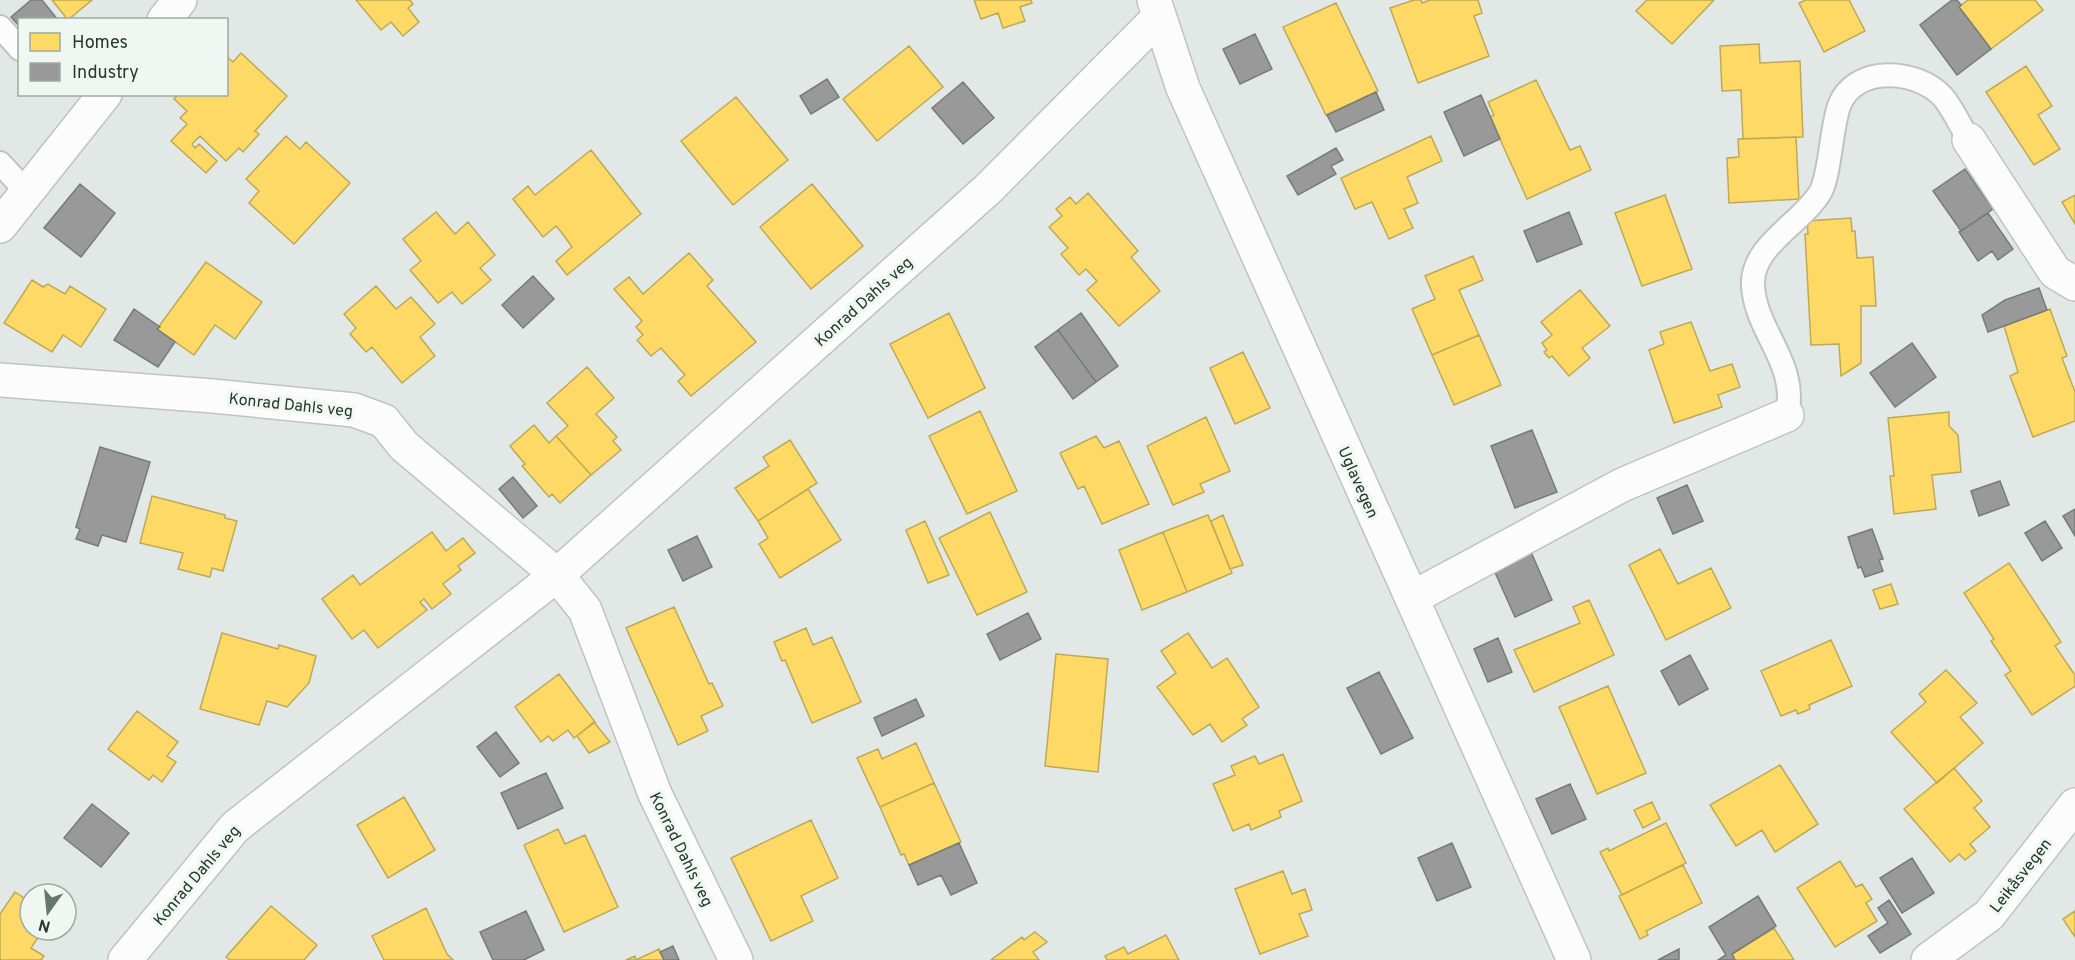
<svg xmlns="http://www.w3.org/2000/svg" width="2075" height="960" font-family="Overpass,sans-serif">
  <style>
    .homes { fill: #ffd966; stroke: #bda956; stroke-width: 1.5 }
    .industry { fill: #999; stroke: #757c7a; stroke-width: 1.5 }
    .lines { fill: none; stroke-linecap: round; stroke-linejoin: round }
    .service-casing { stroke: #bfc4c2; stroke-width: 26 }
    .minor-casing { stroke: #bfc4c2; stroke-width: 36 }
    .service { stroke: #fbfcfb; stroke-width: 22 }
    .minor { stroke: #fbfcfb; stroke-width: 33 }
    .labels { text-anchor: middle; stroke-width: 6; stroke-linejoin: round; paint-order: stroke }
    .street-label { font-size: 16px; fill: #223830; stroke: #f0f6f2 }
  </style>
  <rect width="100%" height="100%" fill="#e2e8e5"/>
  <!-- homes -->
  <path class="homes" d="M52,0h40l-24,20z
    M356,0h54l3,4 -5,4 11,14 -16,14 -12,-14 -10,8z
    M974,0h57l1,3 -12,4 5,14 -22,7 -5,-15 -17,6z
    M1414,0h7l1,3 8,-3h48l4,13 -8,3 15,40 -71,27 -28,-75z
    M1647,0h67l-42,44 -36,-33z
    M1806,0h43l16,31 -41,21 -25,-49z
    M1968,0h67l8,10 -52,39 -32,-42z
    M1336,3l42,88 -52,24 -43,-88z
    M1759,44l1,19 40,-2 3,76 -60,2 -2,-49 -19,1 -2,-45z
    M909,46l34,41 -66,54 -34,-42z
    M241,53l46,43 -32,35 4,3 -16,18 -4,-4 -13,13 -26,-25 -8,8 3,4 4,-4 18,17 -11,12 -35,-32 16,-17 -7,-6 7,-7 -13,-12 4,-5h48v-38l7,6z
    M2026,66l26,40 -14,9 22,34 -26,16 -48,-73z
    M1536,80l34,70 10,-4 11,24 -64,29 -37,-82 4,-2 -6,-13z
    M736,97l52,63 -55,45 -52,-64z
    M286,136l14,13 6,-7 44,41 -56,61 -45,-41 10,-12 -13,-12z
    M1431,136l11,25 -35,16 11,26 -14,6 9,19 -24,11 -17,-37 -17,7 -14,-31z
    M1796,137l3,62 -70,4 -2,-45 12,-1 -1,-18z
    M591,150l50,64 -74,61 -11,-14 16,-14 -10,-14 -6,-7 -13,11 -30,-38 15,-13 7,9z
    M812,184l51,62 -52,43 -51,-62z
    M1088,193l50,58 -7,6 29,34 -41,35 -32,-36 10,-9 -11,-12 -7,6 -18,-21 7,-6 -19,-21 13,-11 -6,-7 14,-12 6,7z
    M1665,195l27,74 -50,17 -27,-73z
    M2075,195v29l-13,-22z
    M436,212l19,22 13,-12 27,33 -15,13 11,12 -29,24 -10,-12 -14,11 -28,-33 11,-9 -18,-22z
    M1851,218l1,13h3l2,27 16,-1 3,49h-15v57l-20,13 -2,-32 -28,1 -6,-111h3l-1,-13z
    M689,253l24,27 -6,6 49,56 -65,54 -13,-15 7,-6 -24,-27 -10,8 -14,-16 6,-5 -7,-8 6,-6 -28,-32 15,-12 14,17z
    M1473,256l10,24 -24,10 20,45 -47,20 -20,-46 23,-10 -10,-23z
    M206,262l56,40 -27,37 -20,-14 -21,30 -37,-26z
    M32,280l11,7 5,-3 17,10 5,-8 36,23 -25,38 -18,-12 -11,17 -48,-29z
    M376,286l20,23 15,-12 24,27 -15,13 15,19 -33,27 -30,-36 -6,5 -16,-18 6,-6 -12,-14z
    M1580,290l30,36 -28,22 8,10 -21,18 -17,-20 -3,2 -5,-6 3,-2 -5,-7 10,-8 -11,-13z
    M2050,309l17,47 -5,2 13,34v29l-42,16 -23,-61 8,-4 -14,-46z
    M949,313l36,75 -57,30 -38,-74z
    M1691,322l19,49 22,-7 8,23 -22,8 4,12 -48,16 -25,-73 15,-6 -4,-12z
    M1479,335l22,50 -47,20 -22,-50z
    M1243,352l27,56 -35,16 -25,-56z
    M587,367l27,31 -18,16 21,23 -4,4 8,9 -30,25 -35,-39 12,-10 -21,-23z
    M980,411l37,80 -50,23 -38,-78z
    M1949,412v14l9,9 3,37 -29,3 4,34 -42,5 -4,-38h4l-6,-58z
    M1206,417l24,54 -30,13 4,8 -31,13 -26,-59z
    M534,425l15,18 7,-7 35,39 -31,28 -8,-9 -3,3 -27,-31 3,-2 -15,-18z
    M1096,436l8,12 15,-7 30,63 -47,20 -18,-38 -6,3 -18,-36z
    M790,440l27,43 -59,38 -23,-33 34,-22 -6,-9z
    M808,489l33,51 -61,38 -21,-34 9,-6 -10,-17z
    M152,496l73,19v3l12,3 -14,50 -11,-3 -2,9 -32,-8 5,-16 -43,-10z
    M990,512l37,80 -50,23 -38,-77z
    M1208,515l24,58 -45,19 -24,-60z
    M1223,515l20,50 -13,4 -19,-48z
    M925,521l24,54 -21,8 -22,-53z
    M432,532l14,19 17,-13 12,15 -17,13 3,4 -18,14 8,10 -19,15 -8,-10 -4,3 7,8 -49,38 -14,-18 -12,9 -30,-40 31,-24 7,10z
    M1163,532l24,60 -45,18 -23,-60z
    M1660,549l18,35 33,-16 20,40 -65,32 -37,-75z
    M2009,563l52,79 -6,4 20,29v11l-43,29 -27,-40 6,-4 -20,-30 3,-2 -30,-46z
    M1891,584l7,20 -18,5 -7,-19z
    M1589,600l25,55 -80,37 -20,-42 66,-27 -7,-16z
    M674,607l35,77 3,-1 11,23 -22,10 7,15 -30,14 -52,-117z
    M806,628l7,17 19,-8 29,65 -49,21 -27,-63 -3,1 -8,-19z
    M222,633l56,16 1,-4 37,11 -7,27 -22,24 -20,-6 -8,24 -59,-16z
    M1188,633l24,35 15,-10 32,49 -17,12 5,6 -25,17 -12,-18 -17,11 -36,-48 19,-14 -15,-22z
    M1831,640l21,46 -43,19 1,4 -12,5 -2,-4 -15,6 -20,-45z
    M1056,654l52,5 -10,113 -53,-6z
    M1946,670l31,33 -17,14 23,26 -46,40 -46,-51 35,-30 -7,-8z
    M559,674l36,48 -21,16 -6,-8 -15,11 -5,-5 -7,6 -26,-35z
    M1608,686l38,87 -49,21 -38,-87z
    M137,711l41,31 -11,14 9,6 -14,20 -9,-7 -4,5 -41,-31z
    M594,722l16,20 -21,11 -12,-17z
    M916,743l18,40 -54,24 -23,-49 21,-9 4,10z
    M1283,754l19,47 -23,10 2,6 -30,13 -2,-6 -16,7 -20,-47 22,-9 -4,-9 24,-10 4,8z
    M1780,765l38,59 -43,28 -13,-22 -26,16 -26,-41z
    M1954,768l28,33 -8,7 16,19 -20,17 6,7 -11,9 -6,-6 -9,8 -46,-53z
    M934,783l27,59 -52,23 -5,-11 -3,1 -21,-48z
    M404,797l31,53 -47,28 -31,-53z
    M1652,802l8,17 -17,9 -9,-18z
    M811,820l27,58 -37,18 12,25 -42,20 -40,-83z
    M1666,823l20,40 -64,32 -22,-43 8,-4 1,3z
    M558,829l7,15 20,-9 33,72 -54,25 -40,-87z
    M1840,861l16,26 6,-3 10,15 -6,4 11,18 -42,26 -38,-59z
    M1683,865l19,38 -56,28 2,4 -8,4 -21,-43z
    M1283,871l9,23 13,-5 7,21 -13,4 9,22 -48,18 -25,-65z
    M15,892l15,10v28h13l-12,18 13,8 -3,4h-41v-46z
    M271,906l46,39 -13,15h-74l-4,-3z
    M426,908l21,46 6,6h-69l-12,-24z
    M2075,911v26l-12,-18z
    M1774,928l20,32h-59l-3,-6z
    M1035,932l12,10 -14,10 6,8h-48l31,-23 2,3z
    M1166,935l13,25h-72l-2,-4 19,-9 4,7z
    M659,949l5,11h-38l9,-4 1,4z"/>
  <!-- industry -->
  <path class="industry" d="M31,0h11l16,20h-38v7l-9,-10z
    M1952,0h5l4,5 -2,2 32,42 -34,26 -37,-50z
    M1255,34l17,35 -32,15 -17,-35z
    M827,79l12,18 -28,17 -11,-18z
    M963,82l31,36 -31,26 -31,-36z
    M1376,92l8,18 -48,22 -9,-17z
    M1481,95l19,44 -36,17 -20,-44z
    M1336,148l7,12 -12,6 5,8 -38,21 -11,-19z
    M1965,169l28,40 -32,22 -28,-40z
    M80,184l35,29 -34,44 -37,-29z
    M1569,212l13,32 -45,18 -13,-31z
    M1988,213l25,36 -15,11 -6,-9 -14,10 -19,-29z
    M533,276l21,23 -31,29 -21,-23z
    M2039,288l8,22 -59,22 -6,-17 23,-15z
    M134,309l26,18 -3,2 18,13 -17,25 -44,-27z
    M1081,313l37,53 -22,16 -38,-52z
    M1058,330l38,52 -23,17 -38,-52z
    M1912,343l24,34 -41,30 -25,-34z
    M1532,430l25,62 -42,16 -24,-62z
    M100,447l50,15 -24,80 -24,-7 -4,11 -22,-7 4,-10 -4,-2z
    M513,477l24,29 -14,12 -24,-29z
    M2000,481l9,24 -30,11 -8,-25z
    M1687,485l16,36 -30,13 -16,-36z
    M2075,509v27l-12,-20z
    M2045,521l17,27 -20,13 -17,-28z
    M1872,529l11,30 -4,1 4,11 -18,6 -4,-10 -3,1 -10,-31z
    M697,536l15,31 -29,14 -15,-31z
    M1531,552l21,48 -37,17 -22,-49z
    M1028,613l13,26 -41,21 -13,-26z
    M1498,638l14,34 -24,10 -14,-33z
    M1690,655l18,34 -29,16 -18,-34z
    M1379,672l34,66 -32,16 -34,-66z
    M916,699l8,17 -42,20 -8,-18z
    M496,732l23,31 -19,14 -23,-30z
    M546,773l17,35 -45,21 -17,-36z
    M1570,784l16,35 -34,15 -16,-35z
    M92,804l37,29 -28,34 -37,-29z
    M959,843l18,40 -26,12 -10,-20 -23,10 -9,-20z
    M1452,843l19,44 -34,14 -19,-43z
    M1912,858l22,35 -32,20 -22,-35z
    M1758,896l18,30 -44,28 3,6h-17l8,-5 -17,-28z
    M1889,900l22,34 -31,19 -12,-17 20,-13 -10,-15z
    M526,911l18,39 -20,10h-31l-13,-28z
    M673,946l6,14h-15l-4,-8z
    M1679,949v11h-21z"/>
  <g class="lines">
    <defs>
      <path id="service" d="M0,27l20,22
        M0,163l27,29
        M1787,415c12,-52 -32,-83 -34,-130 -2,-40 51,-63 68,-94 9,-18 10,-61 18,-85 15,-41 77,-38 104,-9 10,12 18,30 26,43"/>
      <path id="minor" d="M1154,0l29,88 391,872
        M164,20l16,-20
        M1969,140l86,132 20,12
        M0,226l105,-132
        M0,380l213,16 141,14 30,11 20,25 153,129 28,35 70,184 81,166
        M1412,598l210,-113 165,-70
        M125,960l110,-133 322,-252 431,-386 171,-172
        M1928,960l61,-45 86,-110"/>
    </defs>
    <!-- service casing -->
    <use href="#service" class="service-casing"/>
    <!-- minor casing -->
    <use href="#minor" class="minor-casing"/>
    <!-- service -->
    <use href="#service" class="service"/>
    <!-- minor -->
    <use href="#minor" class="minor"/>
  </g>
  <g class="labels">
    <!-- street labels -->
    <g class="street-label">
      <text transform="translate(863 301) rotate(-42)" y="6">Konrad Dahls veg</text>
      <text transform="translate(291 404) rotate(6)" y="6">Konrad Dahls veg</text>
      <text transform="translate(1359 482) rotate(66)" y="6">Uglavegen</text>
      <text transform="translate(682 849) rotate(64)" y="6">Konrad Dahls veg</text>
      <text transform="translate(196 875) rotate(-50)" y="6">Konrad Dahls veg</text>
      <text transform="translate(2020 875) rotate(-52)" y="6">Leikåsvegen</text>
    </g>
  </g>
  <!-- legend -->
  <rect x="18" y="18" width="210" height="78" fill="#f0f6f2" stroke="#9eaaa4" stroke-width="1.5"/>
  <rect x="30" y="33" width="30" height="18" fill="#ffd966" stroke="#9eaaa4" stroke-width="1.5"/>
  <text x="72" y="48" font-size="18" fill="#223830">Homes</text>
  <rect x="30" y="63" width="30" height="18" fill="#999999" stroke="#9eaaa4" stroke-width="1.5"/>
  <text x="72" y="78" font-size="18" fill="#223830">Industry</text>
  <!-- north arrow -->
  <g transform="translate(48 912) rotate(195)"><circle r="28" fill="#f0f6f2" stroke="#9eaaa4" stroke-width="1.5"/>
  <path d="M0-4.5L10 22L0 15L-10 22Z" fill="#65766f"/>
  <text y="-9" font-size="16" font-weight="bold" text-anchor="middle" fill="#223830">N</text>
  </g>
</svg>
